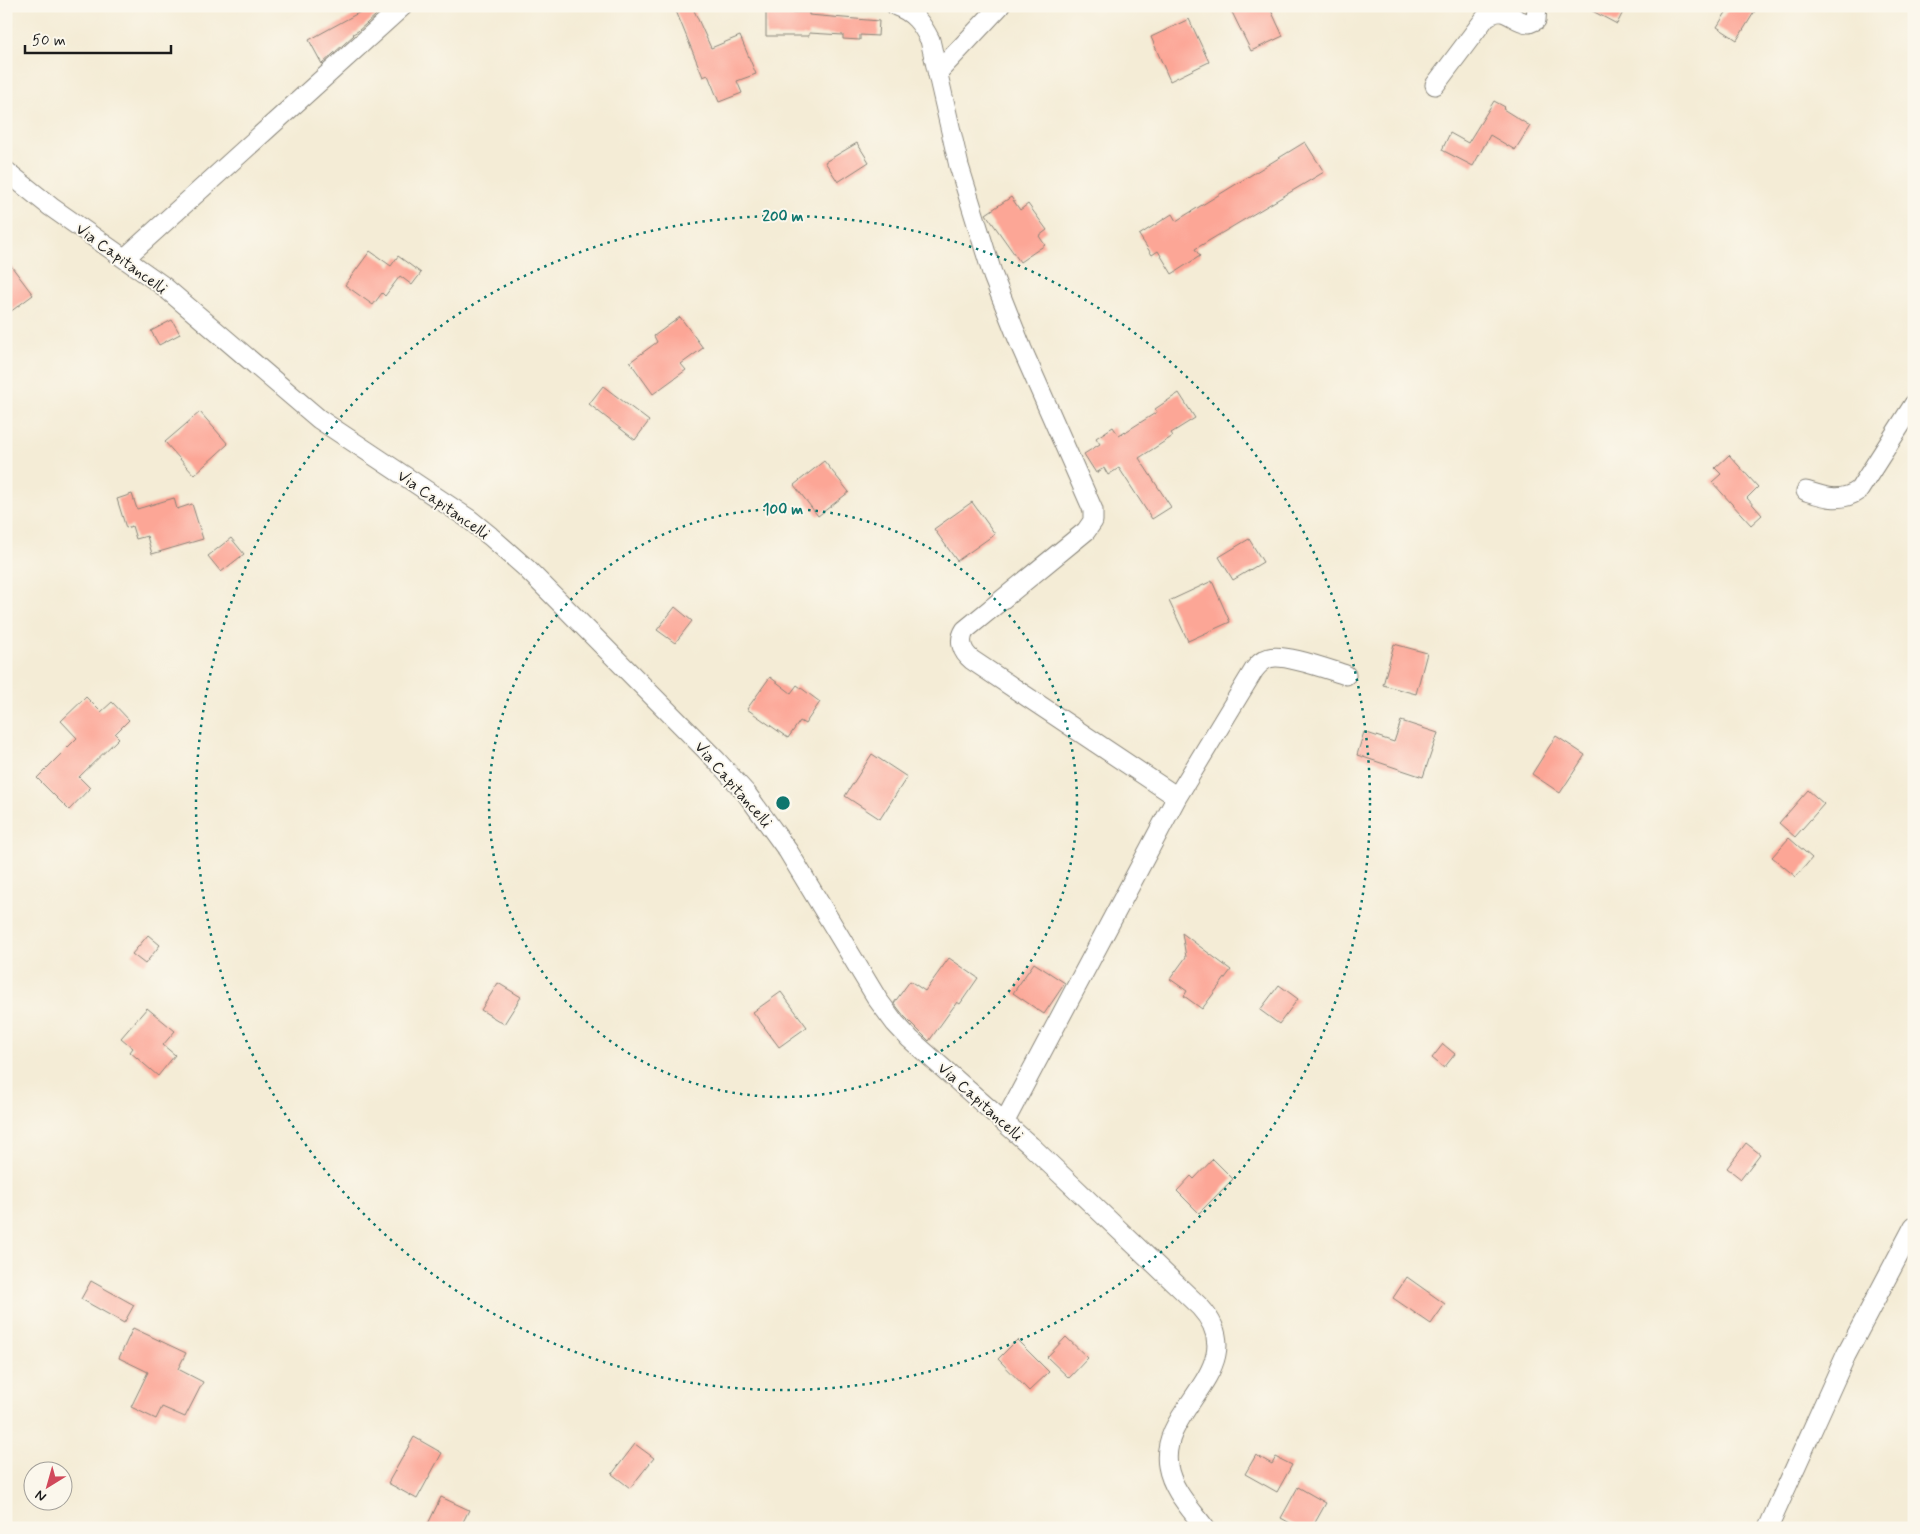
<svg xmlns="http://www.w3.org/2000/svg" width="1920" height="1534" font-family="Mynerve,sans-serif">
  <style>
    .building { fill: #fca696 }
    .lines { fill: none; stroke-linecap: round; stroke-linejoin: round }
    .street-casing { stroke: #888479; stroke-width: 21 }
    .street { stroke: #fff; stroke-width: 19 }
    .ring { fill: none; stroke: #0f766e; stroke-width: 2.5; stroke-dasharray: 2.5 5 }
    .labels { text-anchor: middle; stroke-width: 4; stroke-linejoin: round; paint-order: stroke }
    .street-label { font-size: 16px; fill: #1c1c1c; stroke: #fbf7ec }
    .centre { fill: #0f766e; stroke: #fbf7ec; stroke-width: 2.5 }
    .ring-label { font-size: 15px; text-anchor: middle; font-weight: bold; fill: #0f766e; stroke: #fbf7ec; stroke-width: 4; stroke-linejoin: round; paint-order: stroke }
  </style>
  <rect width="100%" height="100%" fill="#fbf7ec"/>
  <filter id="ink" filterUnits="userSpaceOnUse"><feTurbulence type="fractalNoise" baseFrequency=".02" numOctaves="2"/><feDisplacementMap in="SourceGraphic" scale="10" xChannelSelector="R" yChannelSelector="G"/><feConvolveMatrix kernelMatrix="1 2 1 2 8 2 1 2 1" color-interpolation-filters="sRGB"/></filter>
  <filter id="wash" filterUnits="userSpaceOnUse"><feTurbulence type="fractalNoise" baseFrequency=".0096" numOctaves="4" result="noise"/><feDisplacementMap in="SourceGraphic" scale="20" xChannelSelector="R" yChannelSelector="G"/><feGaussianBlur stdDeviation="1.12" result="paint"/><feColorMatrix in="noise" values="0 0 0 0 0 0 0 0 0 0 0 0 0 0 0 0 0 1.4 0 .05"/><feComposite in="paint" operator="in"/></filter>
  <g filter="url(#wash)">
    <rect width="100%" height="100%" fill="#f4ecd6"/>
    <g id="blocks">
      <!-- building -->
      <path class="building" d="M371,6h12l1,2 -26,23 -5,3 1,1 -32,29 -13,-24z
        M674,6h18l19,42 29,-12 16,38 -19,7 5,12 -23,9 -11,-27 -5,2z
        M1229,6h40l14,30 -32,15z
        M1583,6h43l-9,18z
        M1730,6h28l-21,34 -20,-13z
        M766,12h43v3l70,6 -1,15 -18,-1v5l-17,-1v-4l-34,-2v3h-43z
        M1189,19l20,43 -39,19 -19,-44z
        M1494,101l11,6 -2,2 27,17 -15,24 -25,-15 -17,31 -31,-16 8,-17 18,10z
        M1305,142l19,30 -129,77 5,7 -28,18 -14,-23 -6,4 -13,-20 33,-21 4,7z
        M857,143l12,19 -31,20 -13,-20z
        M1011,197l9,13 8,-6 19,26 -8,6 6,9 -25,17 -34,-48z
        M370,251l21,15 7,-10 23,17 -9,12 -12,-9 -15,20 -3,-3 -9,12 -28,-20z
        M6,259l27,36 -27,20z
        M680,317l23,31 -22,16 5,6 -33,24 -23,-32 27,-20 -3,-6z
        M172,320l8,14 -21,11 -8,-14z
        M603,386l46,35 -14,19 -46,-36z
        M1179,393l16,25 -24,15 2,3 -34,22 32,49 -19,12 -33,-51 -11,7 -4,-7 -8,5 -12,-19 16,-10 -4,-6 17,-11 6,9 38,-24 -2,-3z
        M200,412l28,32 -34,31 -29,-33z
        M1729,455l29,32 -11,11 15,17 -11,10 -39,-43 9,-8 -6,-6z
        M824,461l25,31 -31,24 -24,-31z
        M132,494l5,15 37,-11 3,11 15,-5 11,35 -51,15 -5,-18 -11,3 -4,-13 -6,2 -9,-29z
        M972,502l23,32 -38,27 -23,-32z
        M231,538l13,16 -23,18 -13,-16z
        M1249,539l14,23 -30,18 -14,-23z
        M1212,581l18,41 -42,19 -19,-40z
        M675,607l17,14 -17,22 -18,-13z
        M1394,644l33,9 -11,41 -33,-9z
        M770,677l21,16 6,-8 23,17 -15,22 -5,-3 -12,17 -41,-29z
        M86,697l15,15 11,-10 17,18 -14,14 4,4 -40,39 11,11 -21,22 -32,-32 40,-40 -16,-17z
        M1401,721l37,12 -15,44 -66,-22 7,-23 30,10z
        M1556,736l29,19 -25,38 -28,-19z
        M872,754l35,23 -27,42 -35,-23z
        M1808,790l16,14 -29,33 -16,-14z
        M1789,838l23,20 -16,19 -24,-20z
        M1182,933l49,37 -29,39 -18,-13 3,-5 -17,-12 16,-22z
        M148,935l12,10 -15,19 -13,-10z
        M949,958l29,20 -18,26 -3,-2 -28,39 -25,-25 -10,-13 16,-22 15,10z
        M1034,963l31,20 -21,31 -31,-21z
        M498,983l23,14 -17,27 -23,-14z
        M1279,985l19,14 -19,25 -19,-14z
        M781,992l26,35 -28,20 -26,-35z
        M147,1008l28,23 -12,14 12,10 -17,21 -28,-24 3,-4 -12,-10z
        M1443,1044l12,10 -11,14 -12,-10z
        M1746,1143l14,11 -19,25 -14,-11z
        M1213,1159l20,20 -34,34 -22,-22 14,-15 3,3z
        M1407,1277l38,27 -14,20 -38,-26z
        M91,1281l43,24 -10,18 -43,-24z
        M133,1328l53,25 -8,16 25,13 -18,35 -23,-10 -6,12 -25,-12 17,-35 -29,-14z
        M1066,1337l22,21 -19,20 -22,-21z
        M1017,1340l32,32 -20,19 -31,-32z
        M414,1437l28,16 -25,46 -29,-16z
        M635,1444l19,14 -24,30 -18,-14z
        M1256,1455l16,9 4,-7 16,8 -15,27 -32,-18z
        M1298,1487l28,16 -14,25h-13l-18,-10z
        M441,1497l28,13 -9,18h-34z"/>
    </g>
  </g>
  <g filter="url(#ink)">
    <use href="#blocks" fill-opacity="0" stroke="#888479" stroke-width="1"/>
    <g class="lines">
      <defs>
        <path id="street" d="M896,6c18,6 26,18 34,34l29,126 34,110 29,73 71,161v11l-7,10 -121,99c-7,11 -3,22 7,30l205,137
          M938,72l62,-66
          M1435,85l51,-68c21,-14 25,5 43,6l7,-3 1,-14
          M6,171l45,36 111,78 157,134 150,100 21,17 36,32 191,193 29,32 42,58 90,149 17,23 15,16 121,107 169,161c55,60 -42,100 -32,159 4,24 23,43 37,62
          M125,258l278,-252
          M1806,491c19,6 35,12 53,-1l55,-86
          M1005,1121l172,-324 77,-127c4,-5 8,-10 15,-12 15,-5 60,12 77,17
          M1768,1528l78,-173 68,-129"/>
      </defs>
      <!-- street casing -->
      <use href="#street" class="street-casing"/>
      <!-- street -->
      <use href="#street" class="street"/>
    </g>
  </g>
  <!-- distance rings -->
  <g class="ring">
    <circle cx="783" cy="803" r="294"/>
    <circle cx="783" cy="803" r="587"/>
  </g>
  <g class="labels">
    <!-- street labels -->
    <g class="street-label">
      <text transform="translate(122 258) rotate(36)" y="6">Via Capitancelli</text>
      <text transform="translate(444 504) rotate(35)" y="6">Via Capitancelli</text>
      <text transform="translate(734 784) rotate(49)" y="6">Via Capitancelli</text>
      <text transform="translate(981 1101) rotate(42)" y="6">Via Capitancelli</text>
    </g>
  </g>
  <circle cx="783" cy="803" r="8" class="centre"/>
  <g class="ring-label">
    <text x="783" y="221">200 m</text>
    <text x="783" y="514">100 m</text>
  </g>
  <!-- margin -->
  <rect width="1920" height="1534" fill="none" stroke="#fbf7ec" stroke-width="25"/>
  <!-- north arrow -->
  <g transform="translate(48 1486) rotate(217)"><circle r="24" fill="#fbf7ec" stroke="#a29f99"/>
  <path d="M0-4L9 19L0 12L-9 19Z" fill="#d1495b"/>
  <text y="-8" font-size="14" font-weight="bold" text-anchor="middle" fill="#1c1c1c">N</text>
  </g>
  <!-- scale -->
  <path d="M25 45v8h146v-8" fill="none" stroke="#1c1c1c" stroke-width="2.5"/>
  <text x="32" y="45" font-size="15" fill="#1c1c1c" stroke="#fbf7ec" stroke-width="4" paint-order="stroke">50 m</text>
</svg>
